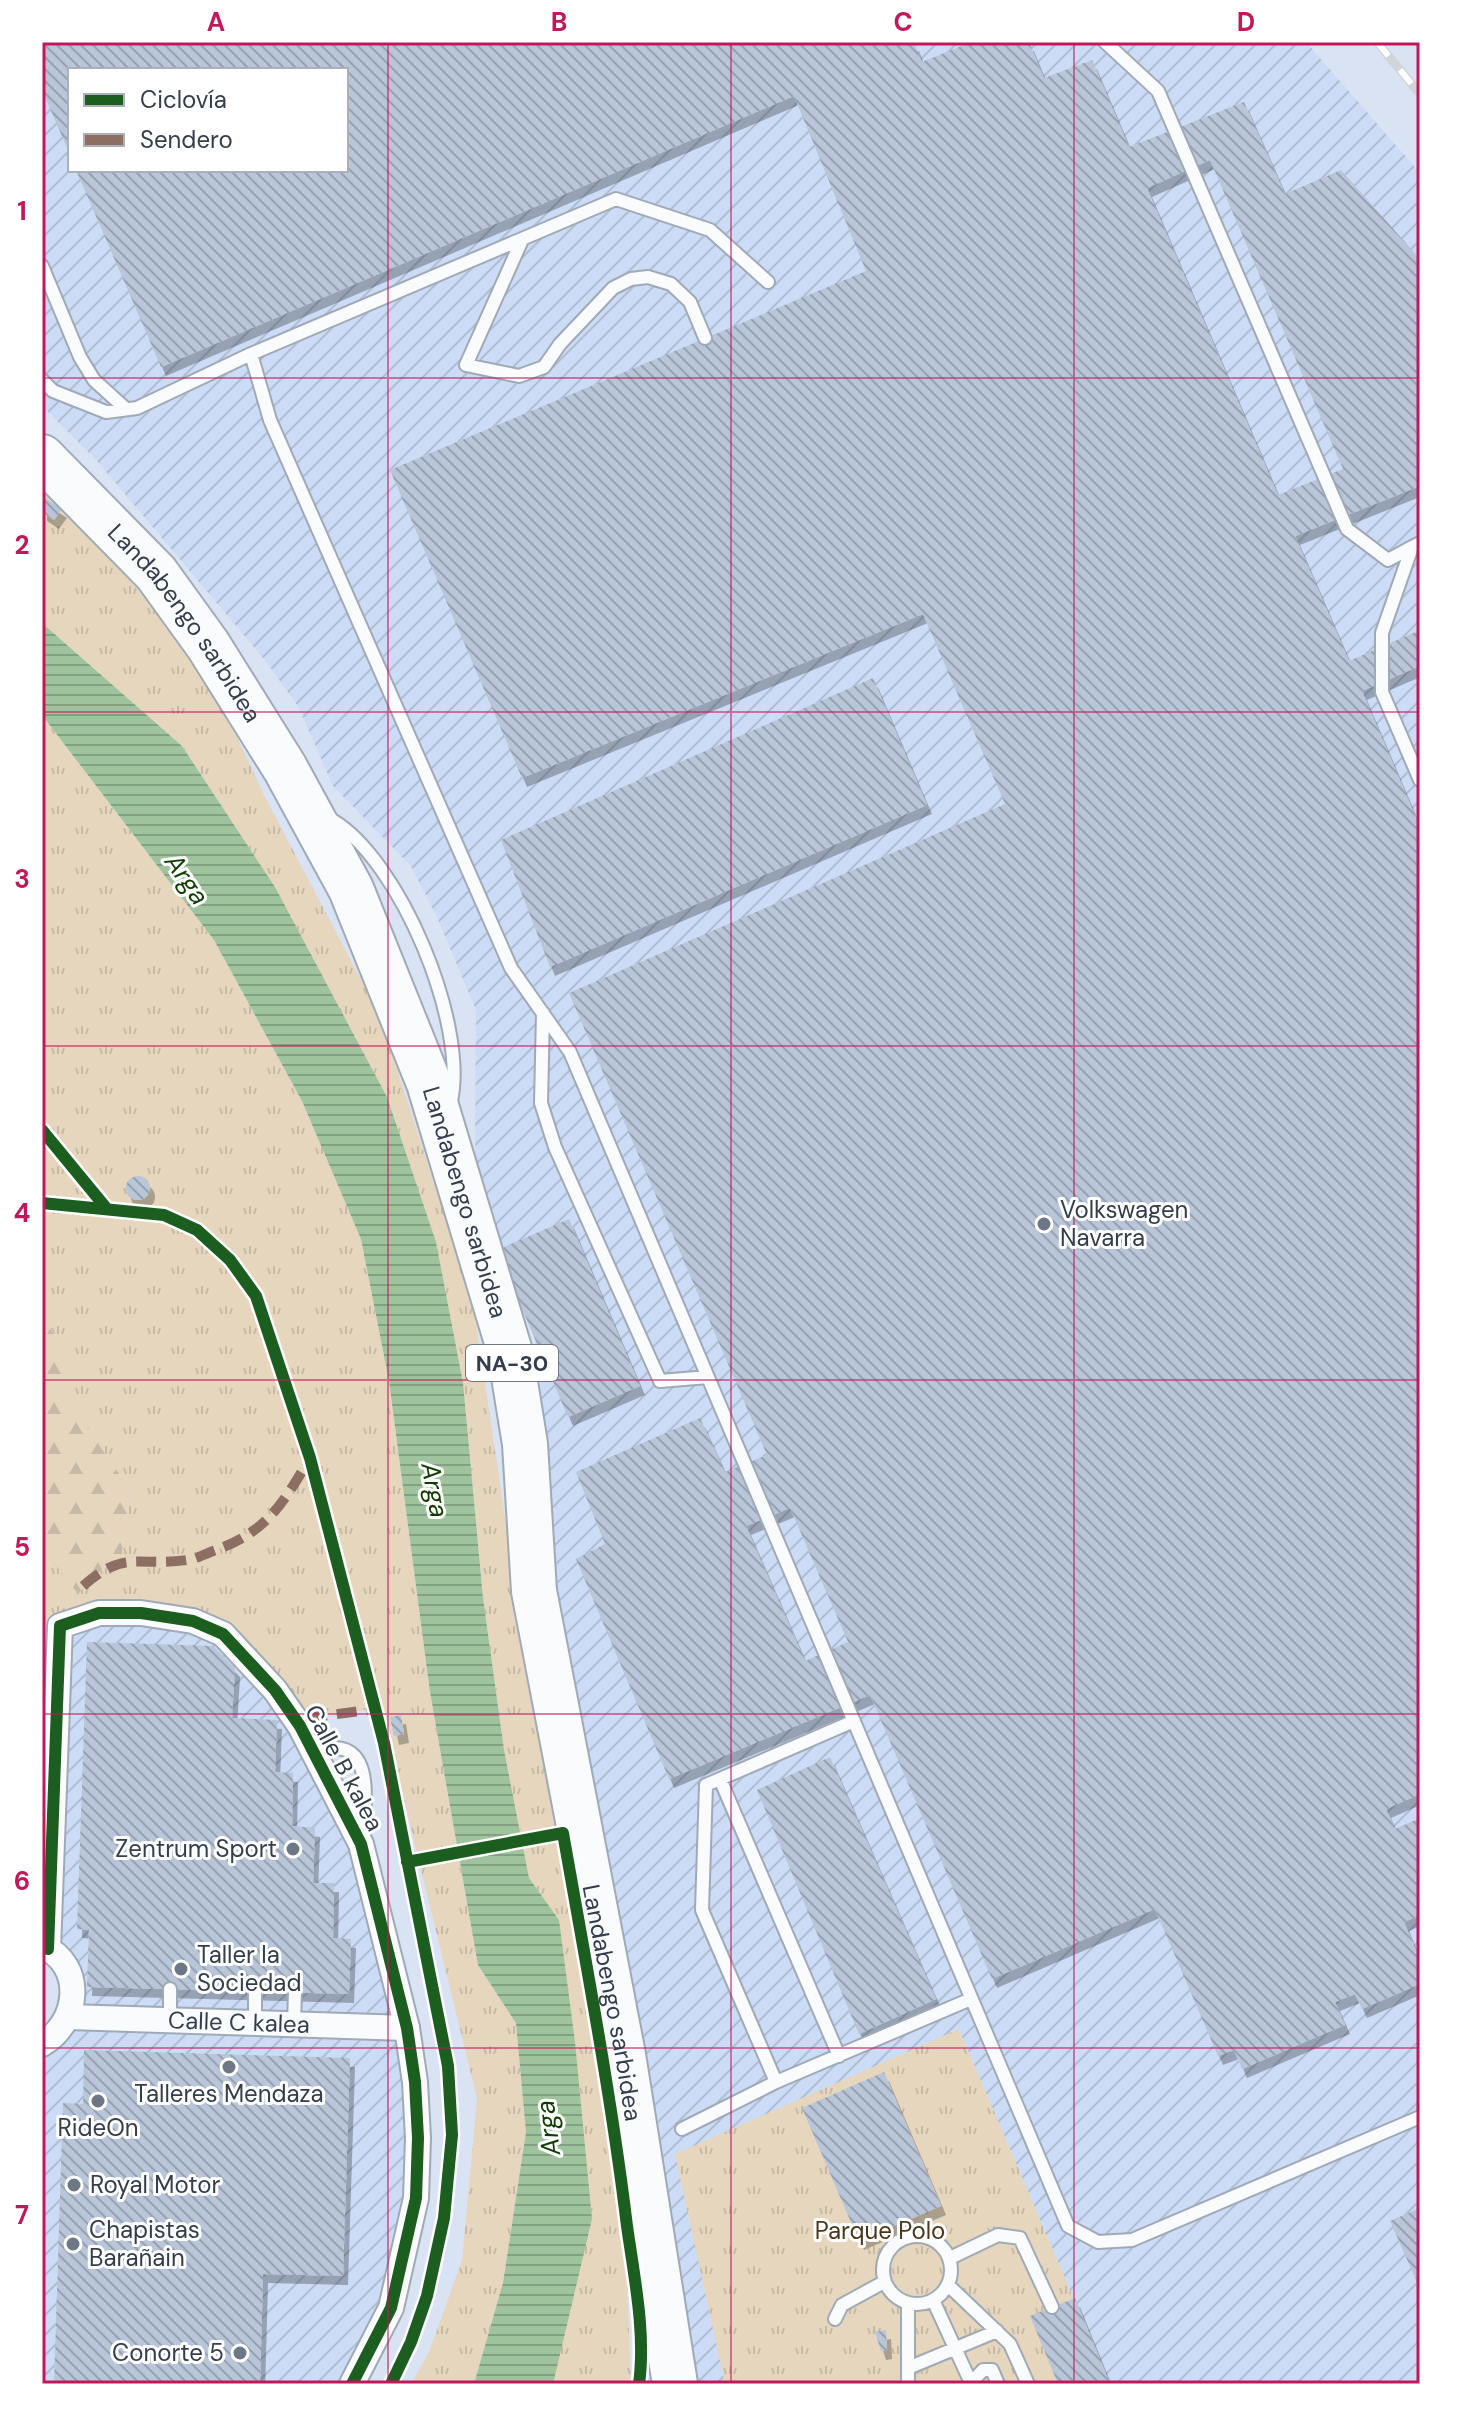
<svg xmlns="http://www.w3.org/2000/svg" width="1462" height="2426" font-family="'DM Sans',sans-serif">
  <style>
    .industrial { fill: url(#industrial-furrows); fill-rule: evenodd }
    .grass { fill: url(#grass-tufts) }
    .forest { fill: url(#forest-firs) }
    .water { fill: url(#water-rules) }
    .building { fill: url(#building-back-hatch); fill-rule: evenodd; filter: url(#shadow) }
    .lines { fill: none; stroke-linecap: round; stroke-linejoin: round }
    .lane-casing { stroke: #a0a9b6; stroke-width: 16 }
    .street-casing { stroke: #a0a9b6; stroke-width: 28 }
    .highway-casing { stroke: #a0a9b6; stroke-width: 48 }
    .lane { stroke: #f9fbfd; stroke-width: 12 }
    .street { stroke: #f9fbfd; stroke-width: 24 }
    .highway { stroke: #f9fbfd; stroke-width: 44 }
    .rail-casing { stroke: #d0d3d7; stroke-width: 9 }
    .rail { stroke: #fff; stroke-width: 6; stroke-dasharray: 18; stroke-linecap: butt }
    .quiet { stroke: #8d6e63; stroke-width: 10; stroke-dasharray: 20 10; stroke-linecap: butt }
    .cycleway-casing { stroke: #fff; stroke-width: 17 }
    .cycleway { stroke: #1b5e20; stroke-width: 12 }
    .grid { fill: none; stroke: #c2185b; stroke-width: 2; stroke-opacity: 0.55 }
    .poi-dot { fill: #6d7786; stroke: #fff; stroke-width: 3 }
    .labels { text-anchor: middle; stroke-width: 6; stroke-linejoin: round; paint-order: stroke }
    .shield { fill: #fff; stroke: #707781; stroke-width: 2 }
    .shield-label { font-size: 22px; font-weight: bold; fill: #333d4b }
    .street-label { font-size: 24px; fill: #333d4b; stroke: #fff }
    .poi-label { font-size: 24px; fill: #333d4b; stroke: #fff; text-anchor: start }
    .park-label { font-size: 24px; fill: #493719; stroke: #fff }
    .water-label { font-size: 26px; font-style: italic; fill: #0f3d00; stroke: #fff }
    .neatline { fill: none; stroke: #c2185b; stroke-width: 3 }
    .grid-label { font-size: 26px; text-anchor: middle; font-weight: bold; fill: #c2185b }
  </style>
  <defs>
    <pattern id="industrial-furrows" width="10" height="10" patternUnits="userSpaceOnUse" patternTransform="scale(2)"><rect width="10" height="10" fill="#ccdcf6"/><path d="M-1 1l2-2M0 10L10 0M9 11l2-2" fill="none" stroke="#b0bed4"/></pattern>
    <pattern id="grass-tufts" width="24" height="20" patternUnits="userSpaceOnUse" patternTransform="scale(2)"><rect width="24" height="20" fill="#e6d6be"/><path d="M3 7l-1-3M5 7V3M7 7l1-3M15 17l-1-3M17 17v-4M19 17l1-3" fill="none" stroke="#c6b9a5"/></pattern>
    <pattern id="forest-firs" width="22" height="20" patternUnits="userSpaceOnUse" patternTransform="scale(2)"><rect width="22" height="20" fill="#e6d6be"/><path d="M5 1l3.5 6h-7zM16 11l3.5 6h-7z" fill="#c6b9a5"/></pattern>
    <pattern id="water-rules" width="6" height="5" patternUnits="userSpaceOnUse" patternTransform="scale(2)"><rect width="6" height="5" fill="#9fc39d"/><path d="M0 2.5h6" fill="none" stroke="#82a082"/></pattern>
    <pattern id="building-back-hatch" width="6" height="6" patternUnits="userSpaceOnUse" patternTransform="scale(2)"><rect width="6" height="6" fill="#b9c5d8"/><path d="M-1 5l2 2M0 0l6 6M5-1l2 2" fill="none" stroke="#97a1b1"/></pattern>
    <filter id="shadow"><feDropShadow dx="5" dy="9" stdDeviation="0" flood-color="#0004"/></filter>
  </defs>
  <rect width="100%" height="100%" fill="#d9e3f3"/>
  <!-- industrial -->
  <path class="industrial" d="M42,42h1264l114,131v2211h-782l2,-6h17l-110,-878 -12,-161 -38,-89 -22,-85 1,-155 -39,-93 -26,-51 -78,-80 -35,-80 -34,-47 -167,-198 -55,-55zM70,70h276v100h-276z
    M193,1621l61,44 107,179 46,184 9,170 -64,186h-310v-344l31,-54 -25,-37 12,-323z"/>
  <!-- grass -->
  <path class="grass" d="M42,478l9,6 157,191 56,120 115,219 94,289 41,274 64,344 46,276 7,187h-78l6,-464 -30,-42 -25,-128 -21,-152 -20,-215 -27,-141 -49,-145 -112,-210 -93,-141 -140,-123z
    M42,715l172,225 88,161 59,137 28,143 41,311 48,273 38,57 10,110 -23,151 -29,101h-63l18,-32 33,-92 15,-161 -107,-438 -4,49 -59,8 -56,-74 -28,-25 -77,-15 -86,22 -18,-2v-77l36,46 24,-24 19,-8 8,-73 -59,-85 -7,-55 -21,-33z
    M959,2029l151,355h-385l-50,-230z"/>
  <!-- forest -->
  <path class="forest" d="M42,1316l21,32 7,55 59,85 -8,73 -19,8 -24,25 -36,-47z"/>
  <!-- water -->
  <path class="water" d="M42,623l140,123 93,141 112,210 49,145 27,141 20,215 21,152 25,128 30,42 16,122 17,177 -39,165h-79l29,-101 23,-151 -10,-109 -38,-58 -48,-273 -41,-311 -28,-142 -59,-138 -88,-161 -172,-225z"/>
  <!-- building -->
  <path class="building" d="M42,42h872l8,20 49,-20h58l15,36 48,-18 37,87 115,-45 41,92 56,-24 79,89v227l-125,50 54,125 71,-31v36l-58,25 58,136v967l-34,15 9,20 25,-11v97l-16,7 16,38v24l-58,25 -7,-15 -20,8 10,23 -103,44 -8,-19 -16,6 -63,-147 -163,70 -122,-284 -201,84 -93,-220 29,-15 -29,-72 124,-54 25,54 42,-17 -198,-462 436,-189 -82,-190 -401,164 -132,-308 476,-199 -72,-175 -633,271 -85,-197h270v-100h-276v85l-28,-65zM1210,160l133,309 -65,26 -131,-307zM790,1508l58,134 -43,19 -59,-135z
    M42,496l20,13 -8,11 -12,-8z
    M873,678l54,127 -377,162 -49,-127z
    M126 1188a12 12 0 1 1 24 0a12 12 0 1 1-24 0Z
    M569,1219l71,167 -72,31 -71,-167z
    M87,1642l126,4 22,22 -3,50 45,2 -2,52 18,1 -1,53 23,2 -2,55h21l-1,55 18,1 -2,55 -262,-7 2,-57 -12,-1z
    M401,1715l3,19 -10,2 -4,-19z
    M830,1757l106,242 -77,35 -102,-244z
    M84,2050l266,8 -7,218 -80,-2 -3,110h-206l9,-281 20,1z
    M884,2072l57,134 -82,35 -57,-133z
    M1420,2208v81l-30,-68z
    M1075,2298l35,86h-52l-28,-68z
    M886,2330l1,20 -6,1 -6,-19z"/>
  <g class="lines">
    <defs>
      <path id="lane" d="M1105,42l53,49 189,438 41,31 24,-13
        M522,240l-56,125 53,11 25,-9 16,-23 53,-56 18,-9 17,-2 23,7 19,18 15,36
        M42,266l38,91 14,23 32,29
        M251,354l19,66 241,548 59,84 498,1174 30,16 34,-2 288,-123
        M42,380l11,11 53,21 31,-4 114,-54 365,-155 94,31 58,52
        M1420,543l-8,4 -30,86v59l38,88
        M332,820c68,40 136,204 119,281
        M543,1013l-2,90 14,44 105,234 48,-4
        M313,1752c62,-21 53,44 49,85
        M720,1779l119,277
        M170,1989v31
        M255,2023v-32
        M294,2024l1,-31
        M776,2082l-74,-172 4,-125 148,-64
        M682,2129l94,-47 195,-83
        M883 2270a34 34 0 1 1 68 0a34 34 0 1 1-68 0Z
        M950,2258l48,-23 22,3 32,69
        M948,2285l62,59 18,40
        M933,2300l38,83
        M835,2319l7,-14 42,-23
        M908,2368l89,-37
        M908,2384v-80
        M970,2384l13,-14h9l6,14"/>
      <g id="street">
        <path d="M42,1946c44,19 37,77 0,98"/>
        <path d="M48,1949l12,-323 39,-13h42l52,8 30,13 52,56 25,36 61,118 46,184 8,54 3,56 -2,60 -25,110 -39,76"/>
        <path id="s1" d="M69,2017l338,11"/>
      </g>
      <g id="highway">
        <path id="s2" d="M42,457l114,116 52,72 77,123 66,121 78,194 81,269 15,92 9,147 89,464 52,329"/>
      </g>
    </defs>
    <!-- lane casing -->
    <use href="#lane" class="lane-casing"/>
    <!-- street casing -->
    <use href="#street" class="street-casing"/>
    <!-- highway casing -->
    <use href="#highway" class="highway-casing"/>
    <!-- lane -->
    <use href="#lane" class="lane"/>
    <!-- street -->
    <use href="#street" class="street"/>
    <!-- highway -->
    <use href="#highway" class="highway"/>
    <defs>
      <path id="rail" d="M1377,42l43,52"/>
    </defs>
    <!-- rail casing -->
    <use href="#rail" class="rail-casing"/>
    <!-- rail -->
    <use href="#rail" class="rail"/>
    <!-- quiet -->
    <path class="quiet" d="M83,1586c42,-37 54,-19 104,-26 9,-1 20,-7 29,-10 52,-19 67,-47 94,-92
      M307,1718l69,-9"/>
    <defs>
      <path id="cycleway" d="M42,1130l65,79
        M42,1203l122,12 33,15 33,30 26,36 54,162 74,285 64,323 4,69 -8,83 -17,78 -16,46 -20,42
        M407,1862l156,-29c23,131 48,261 64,393 7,50 19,107 12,158
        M48,1949l12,-323 39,-13h42l52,8 30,13 52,56 25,36 61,118 46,184 8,54 3,56 -2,60 -25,110 -39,76"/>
    </defs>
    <!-- cycleway casing -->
    <use href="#cycleway" class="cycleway-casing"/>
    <!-- cycleway -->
    <use href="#cycleway" class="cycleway"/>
  </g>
  <!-- grid -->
  <path class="grid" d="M388,42v2342M731,42v2342M1074,42v2342M42,378h1378M42,712h1378M42,1046h1378M42,1380h1378M42,1714h1378M42,2048h1378"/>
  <!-- markers -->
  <g class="poi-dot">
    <circle cx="1044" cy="1224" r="8"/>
    <circle cx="293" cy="1849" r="8"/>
    <circle cx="181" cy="1969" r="8"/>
    <circle cx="229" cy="2067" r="8"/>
    <circle cx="98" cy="2101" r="8"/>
    <circle cx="74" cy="2185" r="8"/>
    <circle cx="73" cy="2244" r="8"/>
    <circle cx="240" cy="2353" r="8"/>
  </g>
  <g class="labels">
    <!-- shield labels -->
    <rect class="shield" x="466" y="1345" width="92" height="36" rx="6"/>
    <g class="shield-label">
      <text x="512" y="1371">NA-30</text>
    </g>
    <!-- street labels -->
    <g class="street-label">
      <text dy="8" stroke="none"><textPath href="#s2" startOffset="220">Landabengo sarbidea</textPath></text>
      <text dy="8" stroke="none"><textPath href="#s2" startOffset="868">Landabengo sarbidea</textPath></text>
      <text transform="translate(344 1768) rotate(62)" y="8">Calle B kalea</text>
      <text dy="8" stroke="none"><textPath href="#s2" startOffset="1684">Landabengo sarbidea</textPath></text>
      <text dy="8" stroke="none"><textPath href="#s1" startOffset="170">Calle C kalea</textPath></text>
    </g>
    <!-- poi labels -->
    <g class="poi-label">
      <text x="1060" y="1218">Volkswagen<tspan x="1060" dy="28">Navarra</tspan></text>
      <text x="277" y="1857" text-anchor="end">Zentrum Sport</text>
      <text x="197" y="1963">Taller la<tspan x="197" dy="28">Sociedad</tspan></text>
      <text x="229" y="2102" text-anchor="middle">Talleres Mendaza</text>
      <text x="98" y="2136" text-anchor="middle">RideOn</text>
      <text x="90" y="2193">Royal Motor</text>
      <text x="89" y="2238">Chapistas<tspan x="89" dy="28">Barañain</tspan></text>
      <text x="224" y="2361" text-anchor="end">Conorte 5</text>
    </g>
    <!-- park labels -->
    <g class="park-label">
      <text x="880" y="2239">Parque Polo</text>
    </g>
    <!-- water labels -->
    <g class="water-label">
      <text transform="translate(187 879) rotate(55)" y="9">Arga</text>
      <text transform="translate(435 1490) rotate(80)" y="9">Arga</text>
      <text transform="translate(548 2128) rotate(-97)" y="9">Arga</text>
    </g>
  </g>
  <!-- border -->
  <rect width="1462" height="2426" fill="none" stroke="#ffffff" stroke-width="88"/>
  <!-- legend -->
  <rect x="68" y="68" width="280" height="104" fill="#ffffff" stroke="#adb1b7" stroke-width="2"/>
  <rect x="84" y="94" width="40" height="12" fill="#1b5e20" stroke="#adb1b7" stroke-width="2"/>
  <text x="140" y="108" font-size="24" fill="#333d4b">Ciclovía</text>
  <rect x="84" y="134" width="40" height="12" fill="#8d6e63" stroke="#adb1b7" stroke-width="2"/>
  <text x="140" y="148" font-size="24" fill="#333d4b">Sendero</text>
  <rect x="44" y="44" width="1374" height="2338" class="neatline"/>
  <g class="grid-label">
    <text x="216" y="31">A</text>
    <text x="559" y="31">B</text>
    <text x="903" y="31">C</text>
    <text x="1246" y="31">D</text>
    <text x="22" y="220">1</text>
    <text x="22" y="554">2</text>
    <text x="22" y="888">3</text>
    <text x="22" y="1222">4</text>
    <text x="22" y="1556">5</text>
    <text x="22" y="1890">6</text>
    <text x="22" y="2224">7</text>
  </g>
</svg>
